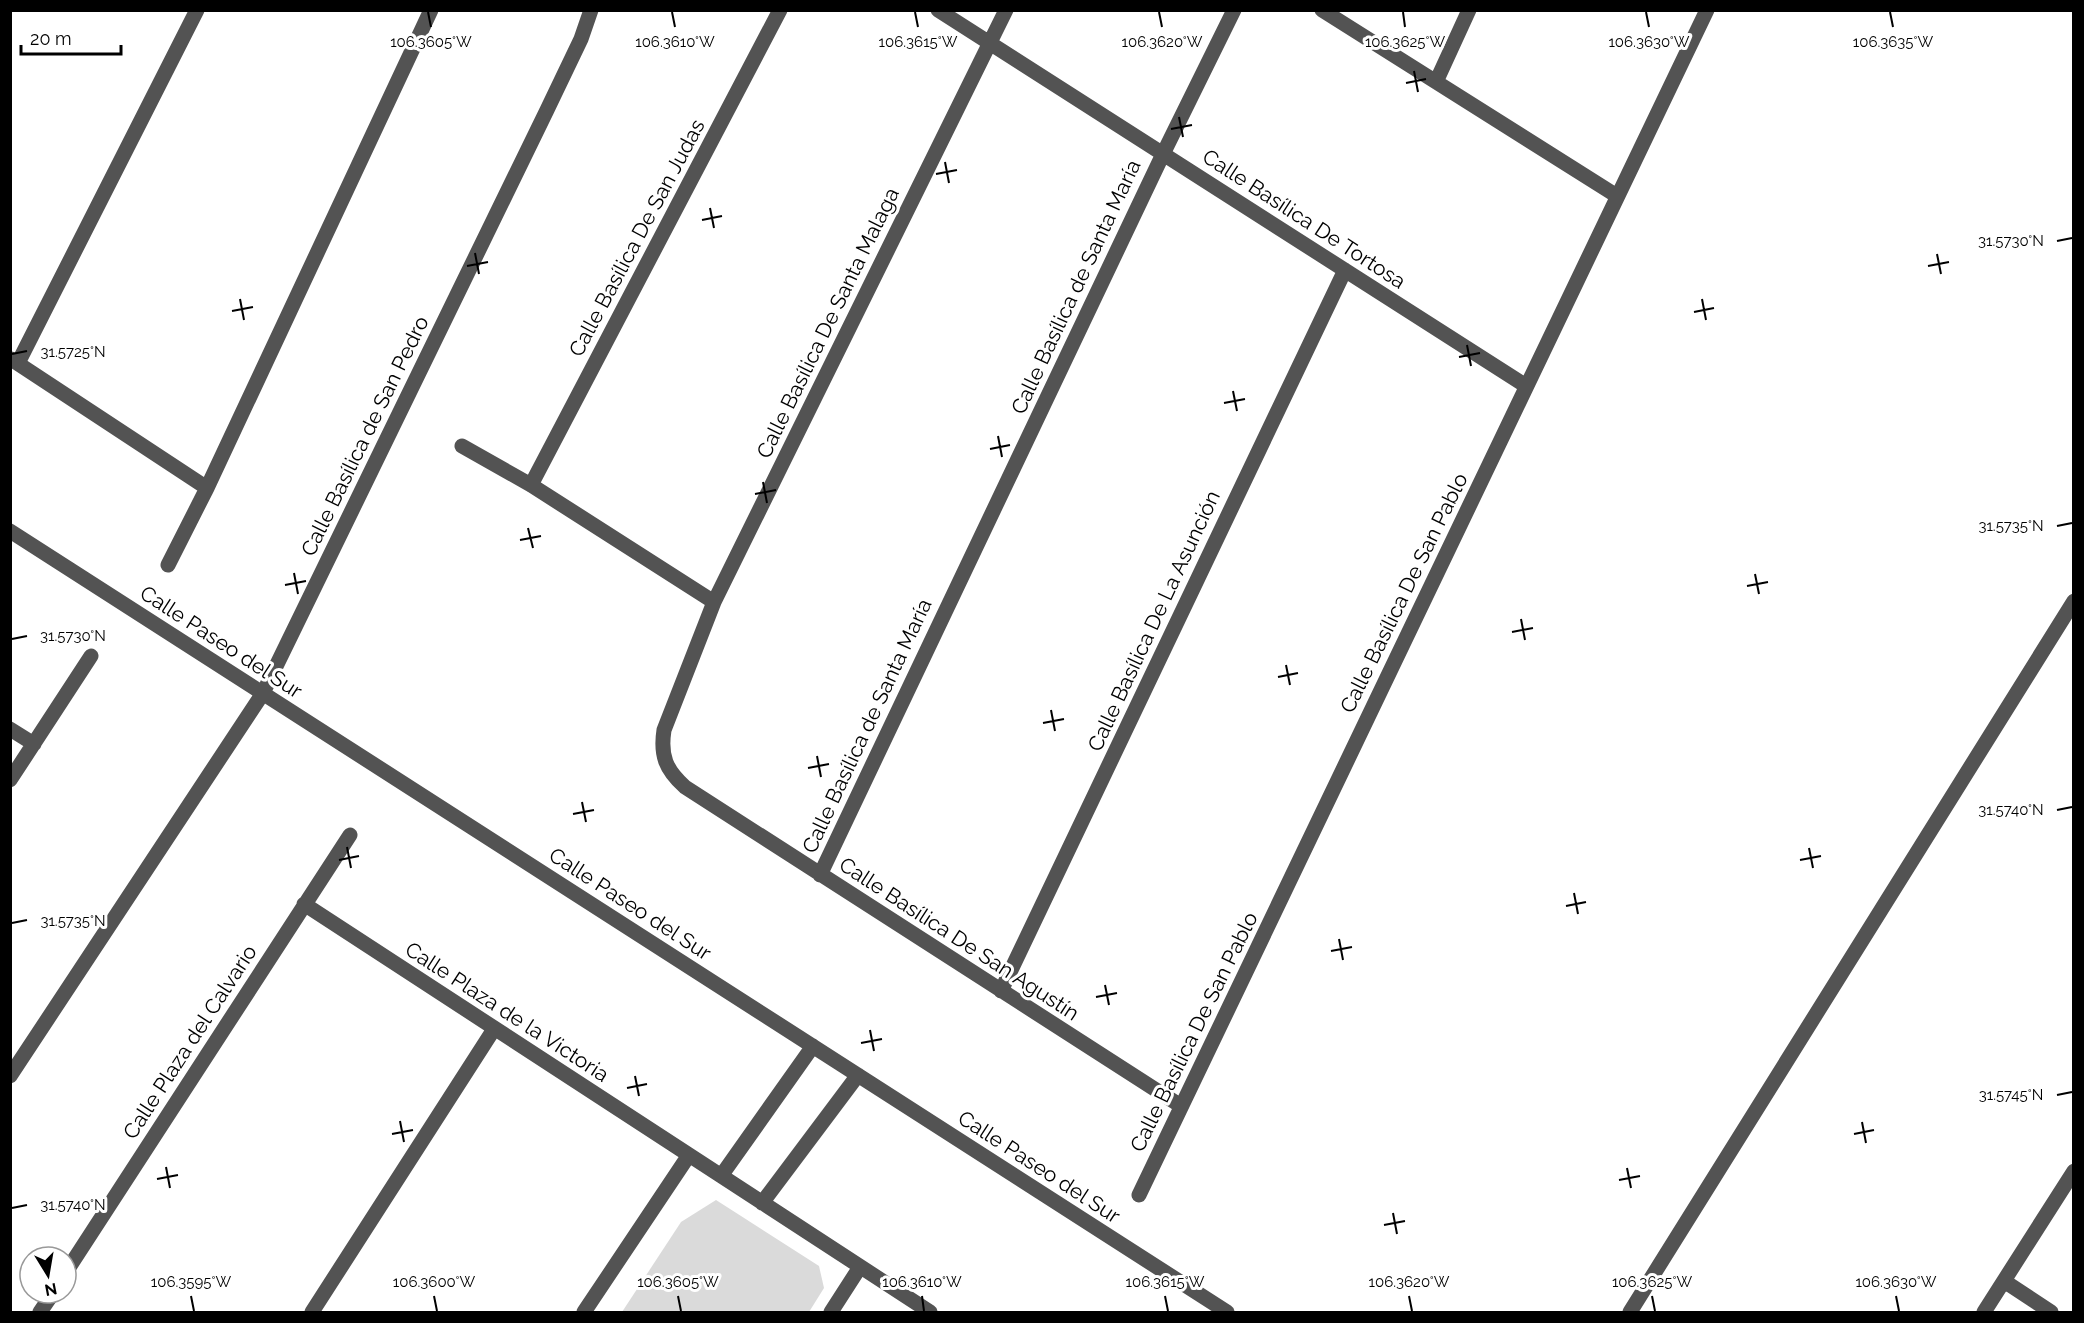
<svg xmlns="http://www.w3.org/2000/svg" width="2084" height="1323" font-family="Raleway,sans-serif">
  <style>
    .green { fill: #dadada }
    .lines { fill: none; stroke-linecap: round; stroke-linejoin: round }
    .minor { stroke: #535353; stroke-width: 15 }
    .ticks { fill: none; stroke: #000; stroke-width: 2 }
    .labels { text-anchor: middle; stroke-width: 6; stroke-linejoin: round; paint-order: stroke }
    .street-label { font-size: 21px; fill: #000; stroke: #fff }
    .ticks-label { font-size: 15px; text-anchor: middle; fill: #000; stroke: #fff; stroke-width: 6; stroke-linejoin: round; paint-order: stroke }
  </style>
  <rect width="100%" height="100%" fill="#fff"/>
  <!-- green -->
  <path class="green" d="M716,1200l103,66 5,22 -15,24h-187l59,-90z"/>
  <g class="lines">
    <!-- minor -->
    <path class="minor" d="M938,10l588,376
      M1006,10l-292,592 -50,128c-4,26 2,40 21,57l496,319
      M1322,10l295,186
      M1436,82l33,-72
      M11,359l196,129
      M18,363l179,-353
      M462,446l69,39 183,117
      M531,485l249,-475
      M10,531l1217,781
      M168,565l39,-77 224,-478
      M10,729l24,15
      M10,780l81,-124
      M820,875l343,-721 71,-144
      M304,904l626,408
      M1001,991l344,-721
      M10,1076l253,-383 284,-583 34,-71 10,-29
      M721,1176l92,-130
      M1139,1195l568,-1185
      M762,1203l96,-128
      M66,1272l284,-437
      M2004,1281l47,31
      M40,1312l13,-19
      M312,1312l182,-283
      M584,1312l105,-157
      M831,1312l29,-45
      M1630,1312l444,-711
      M1984,1312l90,-141"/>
  </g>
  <!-- ticks -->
  <path class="ticks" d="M428,12l3,15M672,12l3,15M915,12l3,15M1159,12l3,15M1403,12l2,15M1646,12l3,15M1890,12l3,15M1414,71l4,21M1406,83l20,-4M1179,117l4,20M1171,129l21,-4M945,162l4,21M936,174l21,-4M710,208l4,20M702,220l20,-4M2057,241l15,-3M475,253l4,21M1937,254l4,20M467,266l21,-4M1928,266l21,-4M240,299l4,21M1702,299l4,21M232,311l21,-4M1694,312l20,-4M1467,345l4,21M12,354l15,-3M1459,357l21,-4M1233,391l4,20M1224,403l21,-4M998,436l4,21M990,449l20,-4M763,482l4,21M755,494l21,-4M2057,526l15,-3M528,528l5,20M520,540l21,-4M294,573l4,21M1755,574l4,20M285,585l21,-4M1747,586l21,-4M1521,619l4,21M1512,632l21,-4M12,639l15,-3M1286,665l4,20M1278,677l20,-4M1051,710l4,21M1043,723l21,-4M817,756l4,21M808,768l21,-4M582,802l4,20M2057,810l15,-3M573,814l21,-4M347,847l4,21M1809,848l4,20M339,860l20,-4M1800,860l21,-4M1574,893l4,21M1566,906l20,-4M12,923l15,-3M1339,939l4,21M1331,951l21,-4M1105,985l4,20M1096,997l21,-4M870,1030l4,21M861,1043l21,-4M635,1076l4,20M627,1088l20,-4M2057,1095l15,-3M400,1121l4,21M1862,1122l4,21M392,1134l21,-4M1854,1134l20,-4M166,1167l4,21M1627,1168l4,20M157,1179l21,-4M1619,1180l21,-4M12,1208l15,-3M1393,1213l4,21M1384,1225l21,-4M191,1296l3,15M434,1296l3,15M678,1296l3,15M922,1296l2,15M1165,1296l3,15M1409,1296l3,15M1652,1296l3,15M1896,1296l3,15"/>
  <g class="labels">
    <!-- street labels -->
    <g class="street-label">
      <text transform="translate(1304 219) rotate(33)" y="7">Calle Basílica De Tortosa</text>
      <text transform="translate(637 238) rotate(-62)" y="7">Calle Basílica De San Judas</text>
      <text transform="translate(1076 287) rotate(-65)" y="7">Calle Basílica de Santa María</text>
      <text transform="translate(828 323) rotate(-64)" y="7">Calle Basílica De Santa Malaga</text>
      <text transform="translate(365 436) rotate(-64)" y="7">Calle Basílica de San Pedro</text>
      <text transform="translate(1404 593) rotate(-64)" y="7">Calle Basílica De San Pablo</text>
      <text transform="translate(1154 621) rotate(-65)" y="7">Calle Basílica De La Asunción</text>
      <text transform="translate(221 642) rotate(33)" y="7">Calle Paseo del Sur</text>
      <text transform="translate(867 726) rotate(-65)" y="7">Calle Basílica de Santa María</text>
      <text transform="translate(630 904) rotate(33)" y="7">Calle Paseo del Sur</text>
      <text transform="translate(959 939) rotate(33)" y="7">Calle Basílica De San Agustín</text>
      <text transform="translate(507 1012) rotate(33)" y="7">Calle Plaza de la Victoria</text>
      <text transform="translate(1194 1032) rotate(-64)" y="7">Calle Basílica De San Pablo</text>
      <text transform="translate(190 1042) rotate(-57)" y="7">Calle Plaza del Calvario</text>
      <text transform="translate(1039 1167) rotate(33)" y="7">Calle Paseo del Sur</text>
    </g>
  </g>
  <g class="ticks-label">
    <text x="431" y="47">106.3605°W</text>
    <text x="675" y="47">106.3610°W</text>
    <text x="918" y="47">106.3615°W</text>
    <text x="1162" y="47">106.3620°W</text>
    <text x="1405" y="47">106.3625°W</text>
    <text x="1649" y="47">106.3630°W</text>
    <text x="1893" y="47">106.3635°W</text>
    <text x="2011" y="246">31.5730°N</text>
    <text x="73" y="357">31.5725°N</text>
    <text x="2011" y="531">31.5735°N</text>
    <text x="73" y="641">31.5730°N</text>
    <text x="2011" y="815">31.5740°N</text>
    <text x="73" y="926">31.5735°N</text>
    <text x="2011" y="1100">31.5745°N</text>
    <text x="73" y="1210">31.5740°N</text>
    <text x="191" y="1287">106.3595°W</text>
    <text x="434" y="1287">106.3600°W</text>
    <text x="678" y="1287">106.3605°W</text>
    <text x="922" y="1287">106.3610°W</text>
    <text x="1165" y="1287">106.3615°W</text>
    <text x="1409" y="1287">106.3620°W</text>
    <text x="1652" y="1287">106.3625°W</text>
    <text x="1896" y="1287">106.3630°W</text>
  </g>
  <!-- border -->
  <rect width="2084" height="1323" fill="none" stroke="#000000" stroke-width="24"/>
  <!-- north arrow -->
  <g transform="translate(48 1275) rotate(169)"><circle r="28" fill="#ffffff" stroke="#999999" stroke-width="1.5"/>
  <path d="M0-4.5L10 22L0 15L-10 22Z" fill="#000000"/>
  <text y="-9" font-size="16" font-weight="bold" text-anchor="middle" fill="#000000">N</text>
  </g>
  <!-- scale -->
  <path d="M21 45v9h100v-9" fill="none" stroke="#000000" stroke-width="3"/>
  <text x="30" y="45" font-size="18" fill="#000000" stroke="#ffffff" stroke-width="4.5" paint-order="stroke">20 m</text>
</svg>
